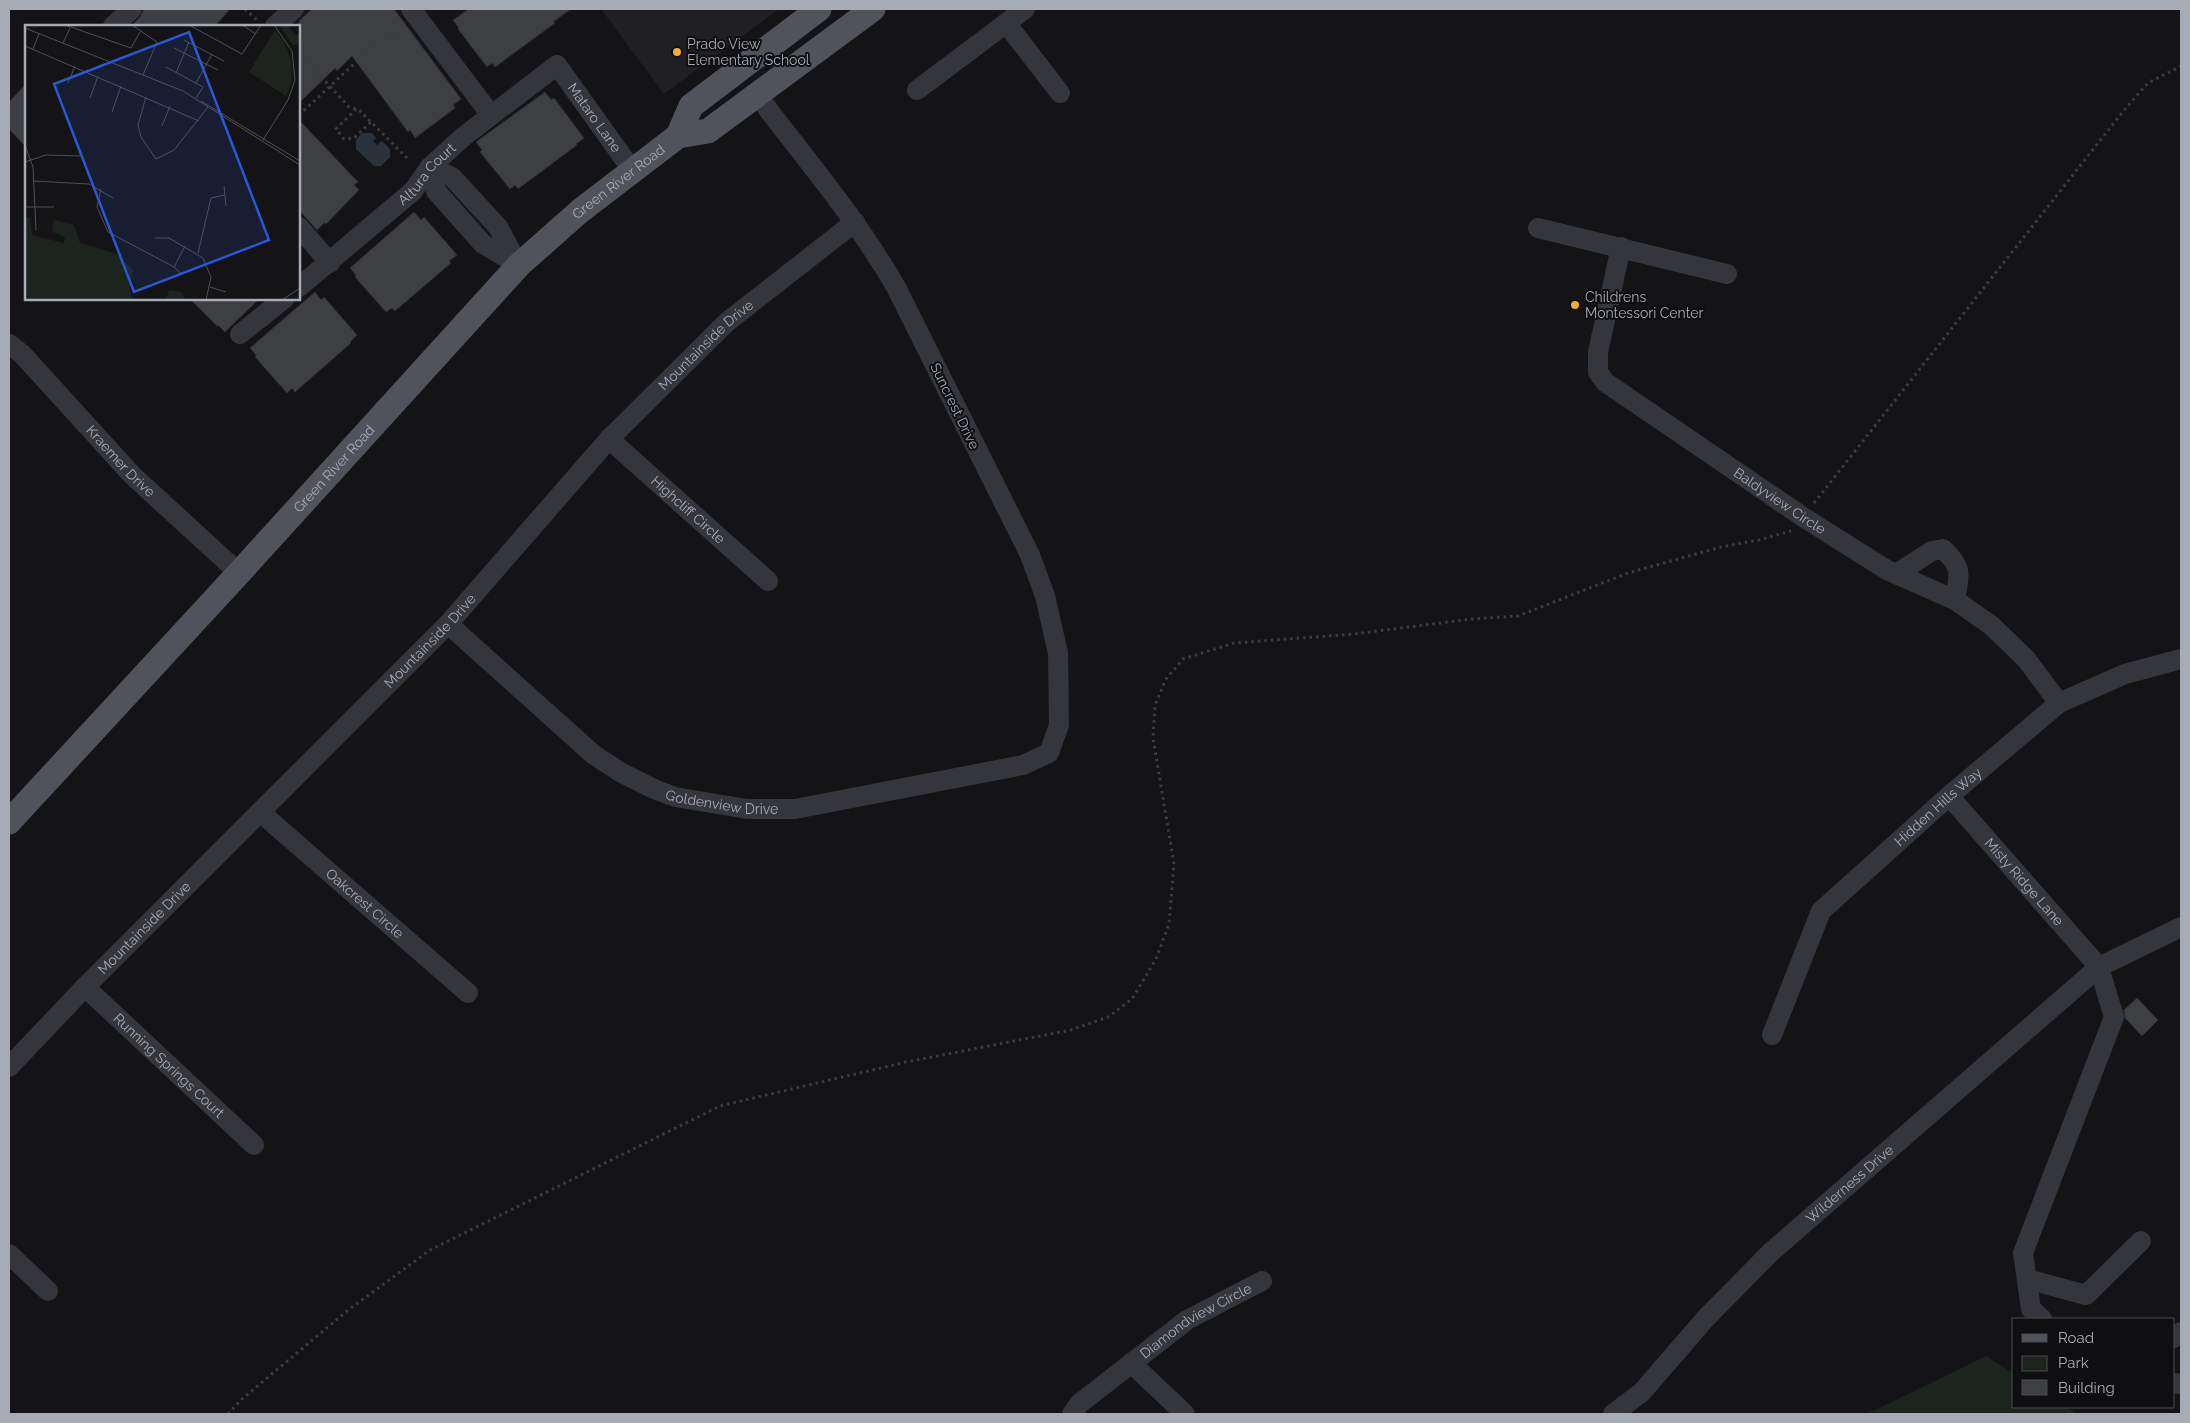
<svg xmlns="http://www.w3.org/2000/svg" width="2190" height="1423" font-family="Raleway,sans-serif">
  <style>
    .built { fill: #202023 }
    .green { fill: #1c241d }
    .water { fill: #2a333a }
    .building { fill: #3e3f43; stroke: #2e2e32 }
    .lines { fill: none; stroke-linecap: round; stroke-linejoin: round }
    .path { stroke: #3b3d42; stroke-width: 3; stroke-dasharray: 2.5 4; stroke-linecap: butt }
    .minor { stroke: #35363b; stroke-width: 20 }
    .major { stroke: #51535a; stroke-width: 25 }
    .poi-dot { fill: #f3ad2e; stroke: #0f0f11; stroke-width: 2 }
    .labels { text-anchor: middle; stroke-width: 4; stroke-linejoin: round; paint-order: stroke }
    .poi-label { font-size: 14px; fill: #a6abb6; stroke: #0f0f11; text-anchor: start }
    .street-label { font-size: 14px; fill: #a6abb6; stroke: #0f0f11 }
    .inset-road { fill: none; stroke: #4e5056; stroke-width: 1 }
    .view { fill: #2b57d5; fill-opacity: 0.15; stroke: #2b57d5; stroke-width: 2.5 }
    .inset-edge { fill: none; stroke: #a6abb6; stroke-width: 2.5 }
  </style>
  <rect width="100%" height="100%" fill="#141416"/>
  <!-- built -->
  <path class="built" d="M601,9h178l-115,85z"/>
  <!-- green -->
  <path class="green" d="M1986,1356l28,18v33h52l11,7h-210z"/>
  <!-- water -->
  <path class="water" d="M362,133h10l4,5 -3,3 4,4 5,-4 8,8v8l-9,9h-7l-18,-17v-9z"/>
  <!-- building -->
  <path class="building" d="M144,9h86l-15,17h-84l9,-9z
    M312,9h82l67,90 -8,6 2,3 -40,30 -5,-8 -2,2 -56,-76 -15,15 -2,-3 -36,35v-82z
    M469,9h102l-18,13 2,1 -60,44 -3,-4 -5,4 -29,-38 1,-1 -6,-8z
    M26,84v63l-17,-18v-27z
    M545,92l6,8 3,-2 30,40 -8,6 1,1 -59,44 -3,-4 -5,4 -30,-37 2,-2 -6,-8z
    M299,120l59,62 -4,3 5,5 -33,34 -2,-1 -7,7 -18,-20z
    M414,212l7,8 3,-3 33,38 -8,6 2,2 -56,48 -3,-3 -6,4 -31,-35 1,-2 -6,-7z
    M315,292l6,8 3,-3 33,38 -7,7 1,1 -56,49 -3,-4 -5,5 -32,-36 1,-2 -6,-7z
    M190,299h69l-34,33 -7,-7 -1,1z
    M2137,998l21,22 -16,16 -17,-18 -1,-8z"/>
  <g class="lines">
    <!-- path -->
    <path class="path" d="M245,9l13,12
      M299,53l50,54 10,3 50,50
      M356,109l-20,20 8,10 10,-1 17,-16
      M299,115l83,-77h6l14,-10
      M1814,503l311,-394 23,-26 33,-17
      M228,1414l14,-15 105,-88 83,-61 290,-144 186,-44 165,-32 37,-13 24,-18 24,-40 13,-35 5,-60 -21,-126 2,-33 11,-26 17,-20 51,-16 120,-9 118,-15 46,-3 110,-43 93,-26 38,-7 32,-9"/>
    <!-- minor -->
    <g class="minor">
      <path d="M411,9l80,106"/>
      <path d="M1006,23l54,70"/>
      <path d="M113,26l19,-17"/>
      <path d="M275,26l19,-17"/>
      <path d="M917,90l108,-81"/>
      <path d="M430,167l6,24 47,53 36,21"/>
      <path d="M430,167l22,10 46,50 20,37"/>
      <path d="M299,227l31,36"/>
      <path d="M1538,228l189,46"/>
      <path id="s1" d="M1621,247l-23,105v20l7,10 198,135 84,53 68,30 37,26 34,33 33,44"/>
      <path id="s2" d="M299,287l114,-96 17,-24 33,-30 94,-72 75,105"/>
      <path d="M240,334l44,-35"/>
      <path id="s3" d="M9,344l13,10 110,121 107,98"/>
      <path id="s4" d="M609,439l159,142"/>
      <path d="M1896,574l36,-23 11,-2c21,20 16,25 12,51"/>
      <path id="s5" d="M448,624l146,131 28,18 32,16 21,8 72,12h48l228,-44 26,-12 10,-28 -1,-72 -13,-57 -15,-41 -134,-268c-40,-69 -91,-129 -139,-192"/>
      <path id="s6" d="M1949,796l150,171 15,50 -91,236 8,56 11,10"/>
      <path id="s7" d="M260,812l208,181"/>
      <path id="s8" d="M85,987l169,158"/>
      <path id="s9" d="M1772,1035l49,-124 128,-115 110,-93 66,-29 56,-15"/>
      <path id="s10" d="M9,1067l76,-80 363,-363 161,-185 118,-117 128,-100"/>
      <path d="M9,1254l39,37"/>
      <path d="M2027,1279l59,16 55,-54"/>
      <path d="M2174,1338l7,-6"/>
      <path d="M1131,1363l54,51"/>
      <path d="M2174,1383l7,1"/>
      <path id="s11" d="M1072,1414l7,-10 108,-84 75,-39"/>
      <path id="s12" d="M1613,1414l29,-22 63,-73 66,-67 328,-285 82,-40"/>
    </g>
    <!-- major -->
    <g class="major">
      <path d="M678,136l13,-30 128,-97"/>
      <path id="s13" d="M9,822l230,-249 280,-308 61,-54 98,-75 30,-5 165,-122"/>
    </g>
  </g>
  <!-- markers -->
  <g class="poi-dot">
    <circle cx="677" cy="52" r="5"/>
    <circle cx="1575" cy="305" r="5"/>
  </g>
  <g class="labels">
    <!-- poi labels -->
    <g class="poi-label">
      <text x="687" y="49">Prado View<tspan x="687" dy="16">Elementary School</tspan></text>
      <text x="1585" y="302">Childrens<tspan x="1585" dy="16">Montessori Center</tspan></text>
    </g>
    <!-- street labels -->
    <g class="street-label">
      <text dy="5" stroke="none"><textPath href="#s2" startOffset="406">Mataro Lane</textPath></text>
      <text dy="5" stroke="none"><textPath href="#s2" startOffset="171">Altura Court</textPath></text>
      <text dy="5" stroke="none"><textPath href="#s13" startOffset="885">Green River Road</textPath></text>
      <text dy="5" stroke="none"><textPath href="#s10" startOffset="1004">Mountainside Drive</textPath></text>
      <text transform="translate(955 406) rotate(64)" y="5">Suncrest Drive</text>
      <text dy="5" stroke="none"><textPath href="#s3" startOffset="162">Kraemer Drive</textPath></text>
      <text dy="5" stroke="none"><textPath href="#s13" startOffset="480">Green River Road</textPath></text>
      <text dy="5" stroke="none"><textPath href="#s1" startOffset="351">Baldyview Circle</textPath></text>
      <text dy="5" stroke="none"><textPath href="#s4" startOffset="106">Highcliff Circle</textPath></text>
      <text dy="5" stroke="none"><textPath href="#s10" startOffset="599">Mountainside Drive</textPath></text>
      <text dy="5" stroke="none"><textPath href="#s5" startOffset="335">Goldenview Drive</textPath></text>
      <text dy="5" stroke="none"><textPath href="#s9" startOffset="290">Hidden Hills Way</textPath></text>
      <text dy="5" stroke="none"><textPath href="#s6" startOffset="114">Misty Ridge Lane</textPath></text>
      <text dy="5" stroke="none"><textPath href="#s7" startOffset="139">Oakcrest Circle</textPath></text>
      <text dy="5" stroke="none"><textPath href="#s10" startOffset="194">Mountainside Drive</textPath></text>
      <text dy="5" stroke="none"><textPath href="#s8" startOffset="115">Running Springs Court</textPath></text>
      <text dy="5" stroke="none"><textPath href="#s12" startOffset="331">Wilderness Drive</textPath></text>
      <text dy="5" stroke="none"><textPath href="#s11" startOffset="156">Diamondview Circle</textPath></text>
    </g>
  </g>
  <!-- overview -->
  <g transform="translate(25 25)">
    <rect width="275" height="275" fill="#141416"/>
    <path d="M262,0l8,10 5,-1v9l-7,2 -14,-20zM250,5l9,12 7,18 1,21 -6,15 -37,-24zM0,193h5l2,17 32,8 1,-6 -13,-6 2,-11 20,5 6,18 35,10 18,17 -4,19 4,11h-108zM144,265l12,2 4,8h-19z" fill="#1c241d"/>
    <path class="inset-road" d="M40,0l66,23 9,-16M107,0l25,17 -14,33M164,0l53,29 19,-29M217,0l14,9M0,3l158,63 117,74M159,15l40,21M38,18l7,-15M0,21l174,75M149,23l44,22M8,24l6,-15M141,42l37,20 -7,11M151,48l13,-31M43,58l7,-17M171,58l16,-29M121,72l-8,28 3,12 15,22 18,-9 34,-43M65,73l8,-22M176,76l99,60M87,87l9,-26M137,101l8,-20M238,115l25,-40 7,-20 -3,-29 -18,-26M0,120l8,22 3,63M0,137l21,-7 34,1M8,156l56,3 24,14M199,161l2,20M76,164l-4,18 11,25 66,35 8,8M0,182h29M130,213h14l34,20 8,19 -5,23M173,228l13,-55 14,-3M149,242l11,-21M185,262l16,5M257,275l18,-12"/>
    <path class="view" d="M164,7l80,208 -135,52 -80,-208z"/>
    <rect width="275" height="275" class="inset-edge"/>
  </g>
  <!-- border -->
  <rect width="2190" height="1423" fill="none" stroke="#a6abb6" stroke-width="20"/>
  <!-- legend -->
  <rect x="2012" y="1318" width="162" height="90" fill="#0f0f11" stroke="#4b4d53"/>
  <rect x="2022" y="1334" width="25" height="8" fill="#51535a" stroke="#4b4d53"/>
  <text x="2058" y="1343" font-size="15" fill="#a6abb6">Road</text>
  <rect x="2022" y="1356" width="25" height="15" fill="#1c241d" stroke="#4b4d53"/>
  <text x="2058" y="1368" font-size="15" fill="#a6abb6">Park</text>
  <rect x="2022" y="1380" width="25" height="15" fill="#3e3f43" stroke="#4b4d53"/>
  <text x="2058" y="1393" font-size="15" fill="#a6abb6">Building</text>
</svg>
